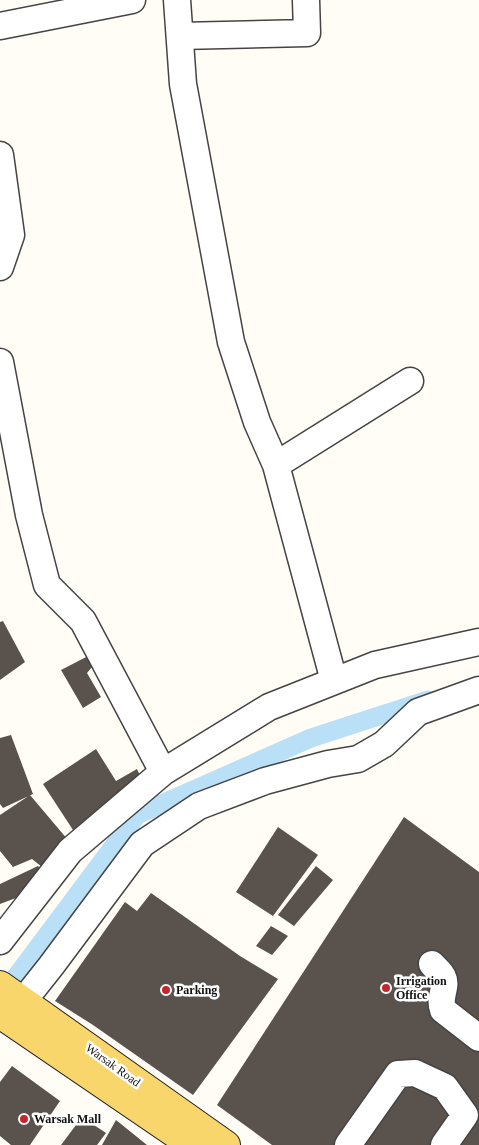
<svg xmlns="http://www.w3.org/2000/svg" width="479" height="1145" font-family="Georgia,serif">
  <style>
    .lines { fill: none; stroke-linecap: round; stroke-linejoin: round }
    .canal { stroke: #b9e0f7; stroke-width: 19 }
    .building { fill: #5a524d }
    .minor-casing { stroke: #444; stroke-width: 29 }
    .major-casing { stroke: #222; stroke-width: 30 }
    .minor { stroke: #fff; stroke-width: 26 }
    .major { stroke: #f9d66b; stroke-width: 28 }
    .poi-dot { fill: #c4262e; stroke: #fff; stroke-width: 2 }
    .labels { text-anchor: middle; stroke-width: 5; stroke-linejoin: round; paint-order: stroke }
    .poi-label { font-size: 12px; font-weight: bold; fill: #111; stroke: #fff; text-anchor: start }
    .street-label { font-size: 12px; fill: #111; stroke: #fff }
  </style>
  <rect width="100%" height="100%" fill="#fffdf5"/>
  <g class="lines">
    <!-- canal -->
    <path class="canal" d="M0,998l137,-183 174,-77 117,-38"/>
  </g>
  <!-- building -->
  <path class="building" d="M3,621l22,41 -25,18v-58z
    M92,654l5,7 -10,12 14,24 -18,11 -22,-38z
    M11,735l22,59 -30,14 -3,-4v-66z
    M96,749l20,32 21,-12 6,13 -70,48 -30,-46z
    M30,795l38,45 -21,31 -15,-12 -19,8 -13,-16v-36z
    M404,817l75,55v273h-207l-55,-40z
    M278,827l40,28 -45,61 -37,-24z
    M38,866l15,18 -53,20v-20z
    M316,866l17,14 -39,46 -16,-11z
    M151,893l89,63 38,23 -85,116 -100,-70 -38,-24 70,-99 12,9z
    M271,926l17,10 -16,19 -16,-9z
    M12,1066l48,35 -30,44h-19l-11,-9v-54z
    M82,1117l24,16 -9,12h-36z
    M116,1120l31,25h-45z"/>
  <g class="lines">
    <defs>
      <path id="minor" d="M177,0l6,84 48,258 26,80 19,43 58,216
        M0,26l132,-26
        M180,36l127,-3 -1,-33
        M0,155l11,80 -11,32
        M0,362l29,153 18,70 36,36 80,151
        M276,465l134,-84
        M0,941l70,-90 93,-79 106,-65 106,-42 104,-23
        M432,964c3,4 9,8 11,13 5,10 -5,20 0,33l36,28
        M9,1019l42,-53 91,-122 57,-38 66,-25 63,-17 30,-5 26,-15 34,-32 61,-22
        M348,1145l50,-71 17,-1 30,14 20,28 -21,30"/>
      <path id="major" d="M0,985l226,160
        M0,1014l192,131"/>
    </defs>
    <!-- minor casing -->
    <use href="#minor" class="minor-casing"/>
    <!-- major casing -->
    <use href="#major" class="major-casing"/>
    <!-- minor -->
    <use href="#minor" class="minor"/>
    <!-- major -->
    <use href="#major" class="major"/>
  </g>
  <!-- markers -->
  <g class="poi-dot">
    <circle cx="386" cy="988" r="5"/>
    <circle cx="166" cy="990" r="5"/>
    <circle cx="24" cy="1119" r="5"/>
  </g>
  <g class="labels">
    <!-- poi labels -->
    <g class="poi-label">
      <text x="396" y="985">Irrigation<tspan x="396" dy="14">Office</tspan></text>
      <text x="176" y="994">Parking</text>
      <text x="34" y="1123">Warsak Mall</text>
    </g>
    <!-- street labels -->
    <g class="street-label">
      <text transform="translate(113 1065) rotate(36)" y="4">Warsak Road</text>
    </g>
  </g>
</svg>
